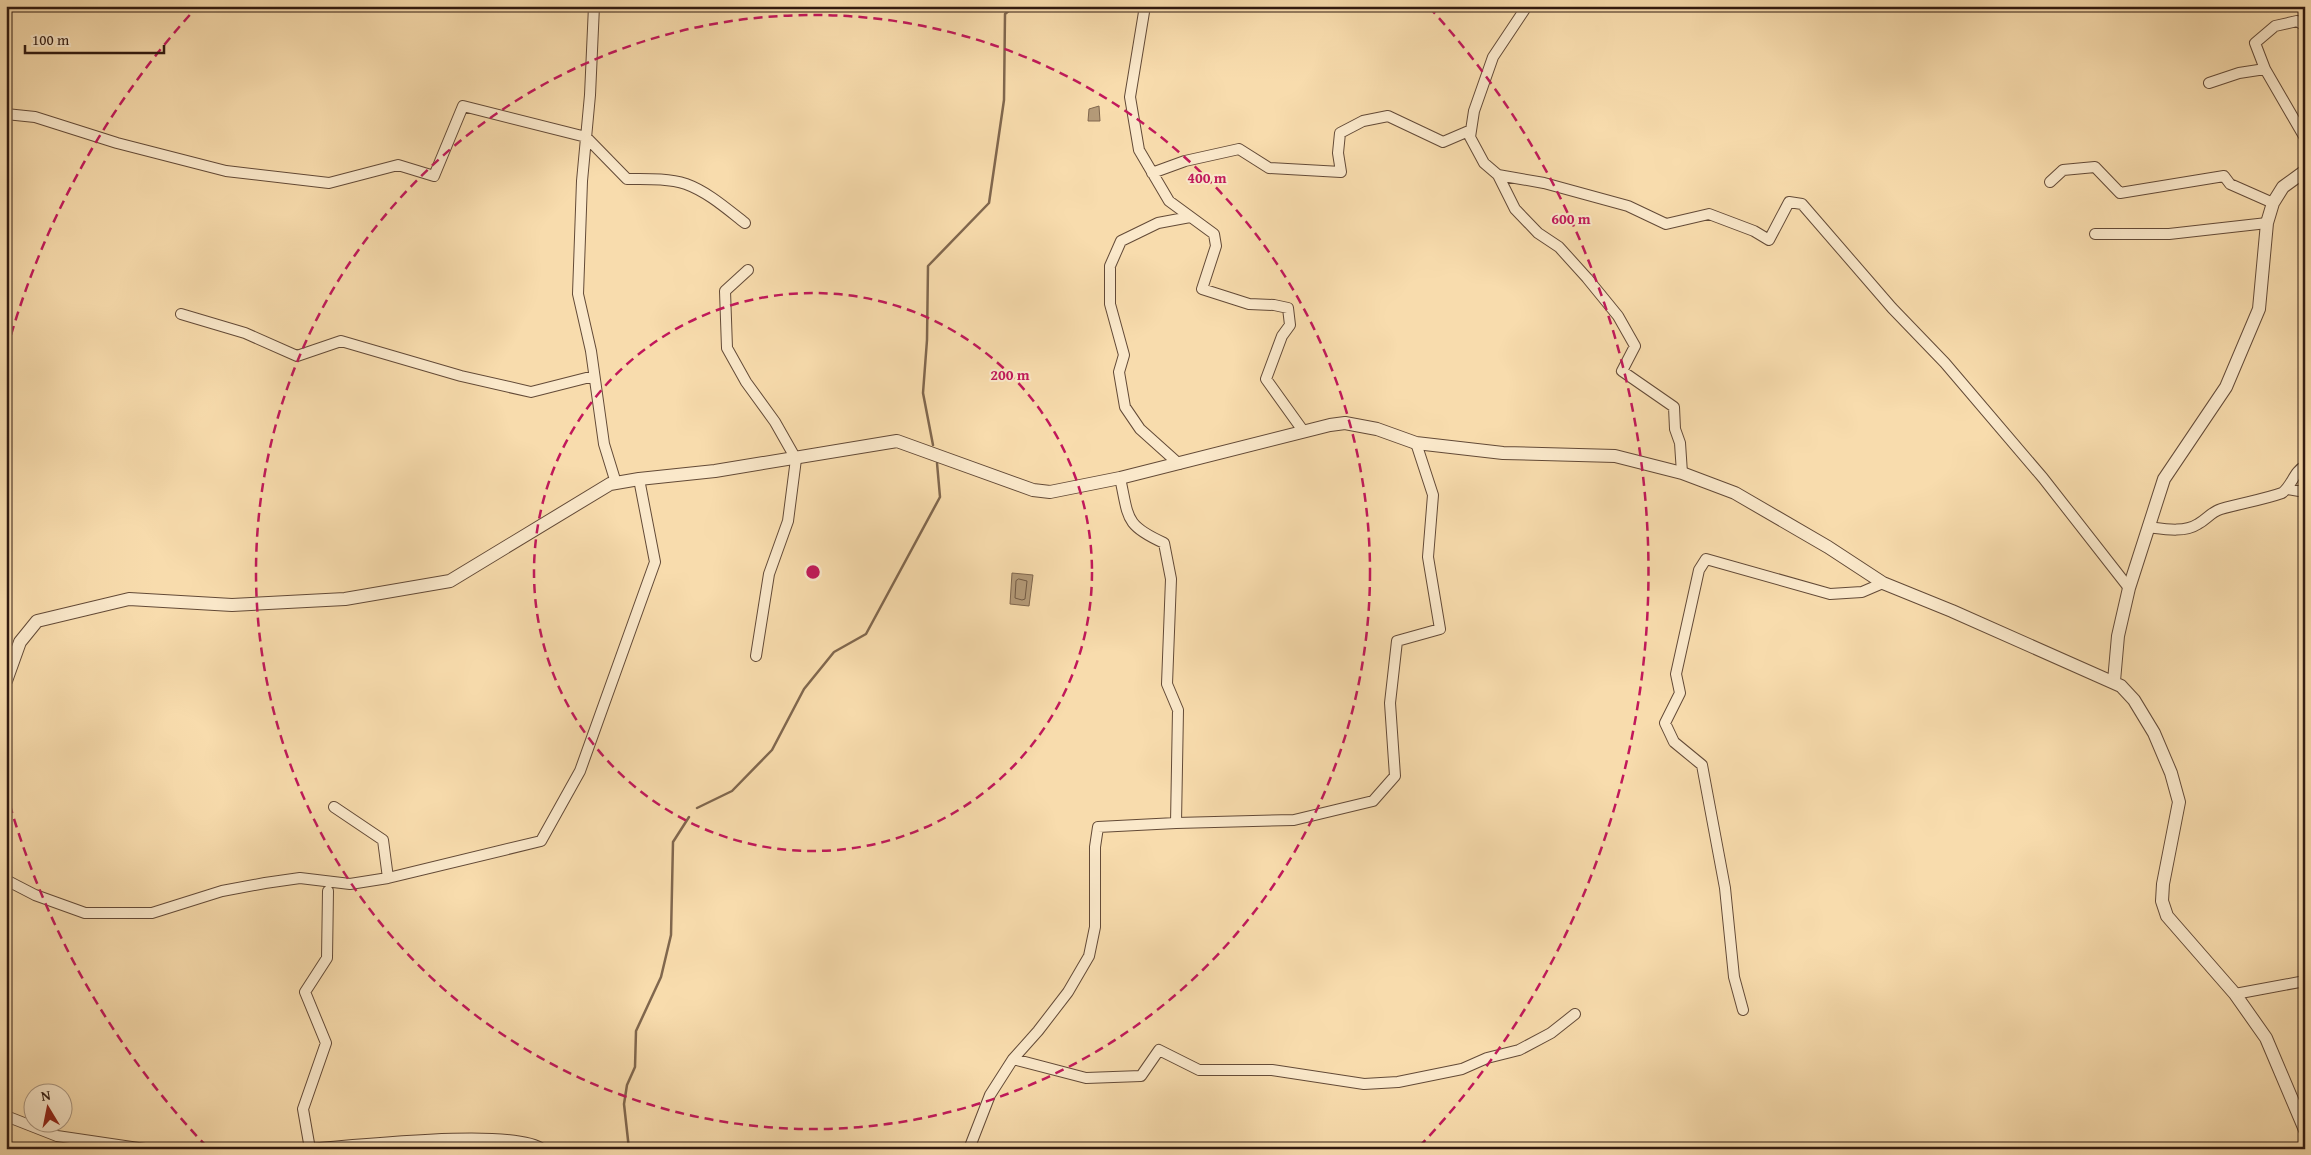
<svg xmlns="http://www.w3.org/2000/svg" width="2311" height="1155" font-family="'Gentium Book Plus',serif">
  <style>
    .water { fill: #b49a78; stroke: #80674e }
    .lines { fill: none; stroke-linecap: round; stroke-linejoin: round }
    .shore { stroke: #725a44; stroke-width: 1 }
    .stream { stroke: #80674e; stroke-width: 2.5 }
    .minor-casing { stroke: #634a37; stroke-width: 12 }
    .tertiary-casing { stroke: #634a37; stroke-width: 14 }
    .minor { stroke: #fae8ca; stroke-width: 10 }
    .tertiary { stroke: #fae8ca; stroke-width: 12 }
    .ring { fill: none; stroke: #c2185b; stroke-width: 2.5; stroke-dasharray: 9 6 }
    .centre { fill: #c2185b; stroke: #fae8ca; stroke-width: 2.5 }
    .ring-label { font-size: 15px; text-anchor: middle; font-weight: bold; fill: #c2185b; stroke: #fae8ca; stroke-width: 4; stroke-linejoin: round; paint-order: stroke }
  </style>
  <rect width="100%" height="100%" fill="#f8dcad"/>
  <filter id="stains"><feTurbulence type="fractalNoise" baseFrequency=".004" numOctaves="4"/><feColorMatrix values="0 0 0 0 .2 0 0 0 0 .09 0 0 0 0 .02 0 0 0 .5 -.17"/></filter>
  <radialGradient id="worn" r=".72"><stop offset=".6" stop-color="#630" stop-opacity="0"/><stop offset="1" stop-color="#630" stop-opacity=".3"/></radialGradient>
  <!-- water -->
  <path class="water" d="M1099,106l1,15h-12l1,-12z
    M1012,573l21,2 -4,31 -19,-2z"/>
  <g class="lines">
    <!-- shore -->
    <path class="shore" d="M1019,579l8,2 -2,18 -3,1 -7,-2 1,-17z"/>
    <!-- stream -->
    <path class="stream" d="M933,445l-10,-52 4,-53 1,-74 61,-63 15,-103 1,-86 10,-8
      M697,808l35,-17 40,-41 32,-61 30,-37 32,-18 74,-137 -3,-34
      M629,1149l-5,-45 3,-19 8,-18 1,-36 25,-54 10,-42 2,-93 16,-25"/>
    <defs>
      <path id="minor" d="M594,6l-4,89 -8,86 -4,113 13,57 13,93 12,39
        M1145,6l-15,91 9,53 30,51 45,33 2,12 -14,43 47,15 25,1 14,3 2,17 -8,11 -16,43 38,53
        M1527,6l-34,51 -19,54 -4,26 14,26 14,12 17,34 23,24 21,14 28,31 31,38 17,30 -13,25 52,36 1,22 5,14 2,30
        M2305,26l-8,-5 -22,5 -20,17 10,26 40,69
        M2209,83l30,-10 26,-4
        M6,114l29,3 82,26 109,28 103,12 69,-18 36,11 29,-70 123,31 41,42c19,0 41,-1 59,5 22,8 41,25 59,39
        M1152,173l33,-12 54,-12 30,19 72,4 -3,-19 2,-20 23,-12 25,-5 55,26 28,-12
        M1498,175l46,8 84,23 38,18 43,-10 45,17 15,9 20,-38 13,2 90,104 53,55 98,115 86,110
        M2050,182l13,-12 32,-3 25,26 104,-17 6,8 43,19
        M2095,234h74l98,-11
        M748,270l-23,21 2,57 19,34 29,40 21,37 -8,62 -19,53 -13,82
        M181,314l64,19 52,23 44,-15 120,35 70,16 63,-16
        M1179,464l-39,-35 -15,-22 -6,-35 5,-17 -14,-51v-38l11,-25 37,-18 32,-6
        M2288,489l17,3
        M2148,527c16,2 36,6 50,-3 9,-5 13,-12 23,-15 20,-6 41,-9 61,-16 10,-7 12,-22 23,-27
        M1176,823l118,-3 79,-19 22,-25 -5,-73 7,-62 43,-12 -12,-72 5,-62 -17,-52
        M388,878l153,-37 39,-70 75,-209 -16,-83
        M6,880l29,15 50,18h67l70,-22 43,-8 35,-5 50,6 38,-6 -5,-38 -49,-33
        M2235,994l70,-13
        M1743,1010l-9,-33 -9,-89 -23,-123 -28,-23 -9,-19 15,-30 -4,-19 23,-104 7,-11 124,35 32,-2 21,-9
        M1013,1059l73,19 55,-2 18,-26 40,20h73l92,14 34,-2 64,-13 25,-11 32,-8 32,-17 24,-19
        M6,1116l51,20 88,13
        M308,1149c42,-3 207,-22 234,0
        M310,1149l-7,-40 23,-66 -21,-51 22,-34 1,-67
        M969,1149l21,-54 23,-36 25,-28 30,-39 21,-36 6,-29v-80l3,-20 78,-4 2,-113 -11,-26 4,-105 -7,-36c-40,-18 -35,-25 -44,-65"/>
      <path id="tertiary" d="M6,681l14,-39 17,-21 92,-22 103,6 113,-6 105,-18 160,-97 29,-5 76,-8 182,-30 136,49 17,2 70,-14 210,-53 15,-2 32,6 39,14 87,10 112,3 67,17 53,20 93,54 55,36 69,28 169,75 13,14 20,33 17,40 8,29 -16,82 -1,17 5,15 68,78 31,44 39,92
        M2114,681l4,-45 11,-48 35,-109 62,-92 33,-78 8,-86 6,-20 10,-16 22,-16"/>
    </defs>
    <!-- minor casing -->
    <use href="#minor" class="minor-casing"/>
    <!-- tertiary casing -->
    <use href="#tertiary" class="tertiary-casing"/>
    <!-- minor -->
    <use href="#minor" class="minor"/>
    <!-- tertiary -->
    <use href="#tertiary" class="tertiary"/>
  </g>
  <!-- distance rings -->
  <g class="ring">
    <circle cx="813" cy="572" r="279"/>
    <circle cx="813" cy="572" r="557"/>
    <path d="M207 1147A836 836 0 0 1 7 795M7 349A836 836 0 0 1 197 7M1429 7A836 836 0 0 1 1419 1147"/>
  </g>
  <circle cx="813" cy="572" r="8" class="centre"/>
  <g class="ring-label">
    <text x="1207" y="183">400 m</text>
    <text x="1571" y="224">600 m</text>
    <text x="1010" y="380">200 m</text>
  </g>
  <!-- margin -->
  <rect width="2311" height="1155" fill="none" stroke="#f8dcad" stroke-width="25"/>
  <rect x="8" y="8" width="2296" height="1140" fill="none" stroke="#311a10" stroke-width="2.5"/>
  <rect x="12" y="12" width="2286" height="1130" fill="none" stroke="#311a10"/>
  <!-- north arrow -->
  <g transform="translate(48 1108) rotate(350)"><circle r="24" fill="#fae8ca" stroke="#aa9680"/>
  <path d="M0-4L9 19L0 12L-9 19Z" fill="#8f2418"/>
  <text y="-8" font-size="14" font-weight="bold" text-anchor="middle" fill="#311a10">N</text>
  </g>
  <!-- scale -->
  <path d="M25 45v8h139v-8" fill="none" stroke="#311a10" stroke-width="2.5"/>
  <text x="32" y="45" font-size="15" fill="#311a10" stroke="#fae8ca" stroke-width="4" paint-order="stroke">100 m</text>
  <rect width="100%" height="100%" filter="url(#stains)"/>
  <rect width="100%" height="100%" fill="url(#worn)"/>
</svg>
